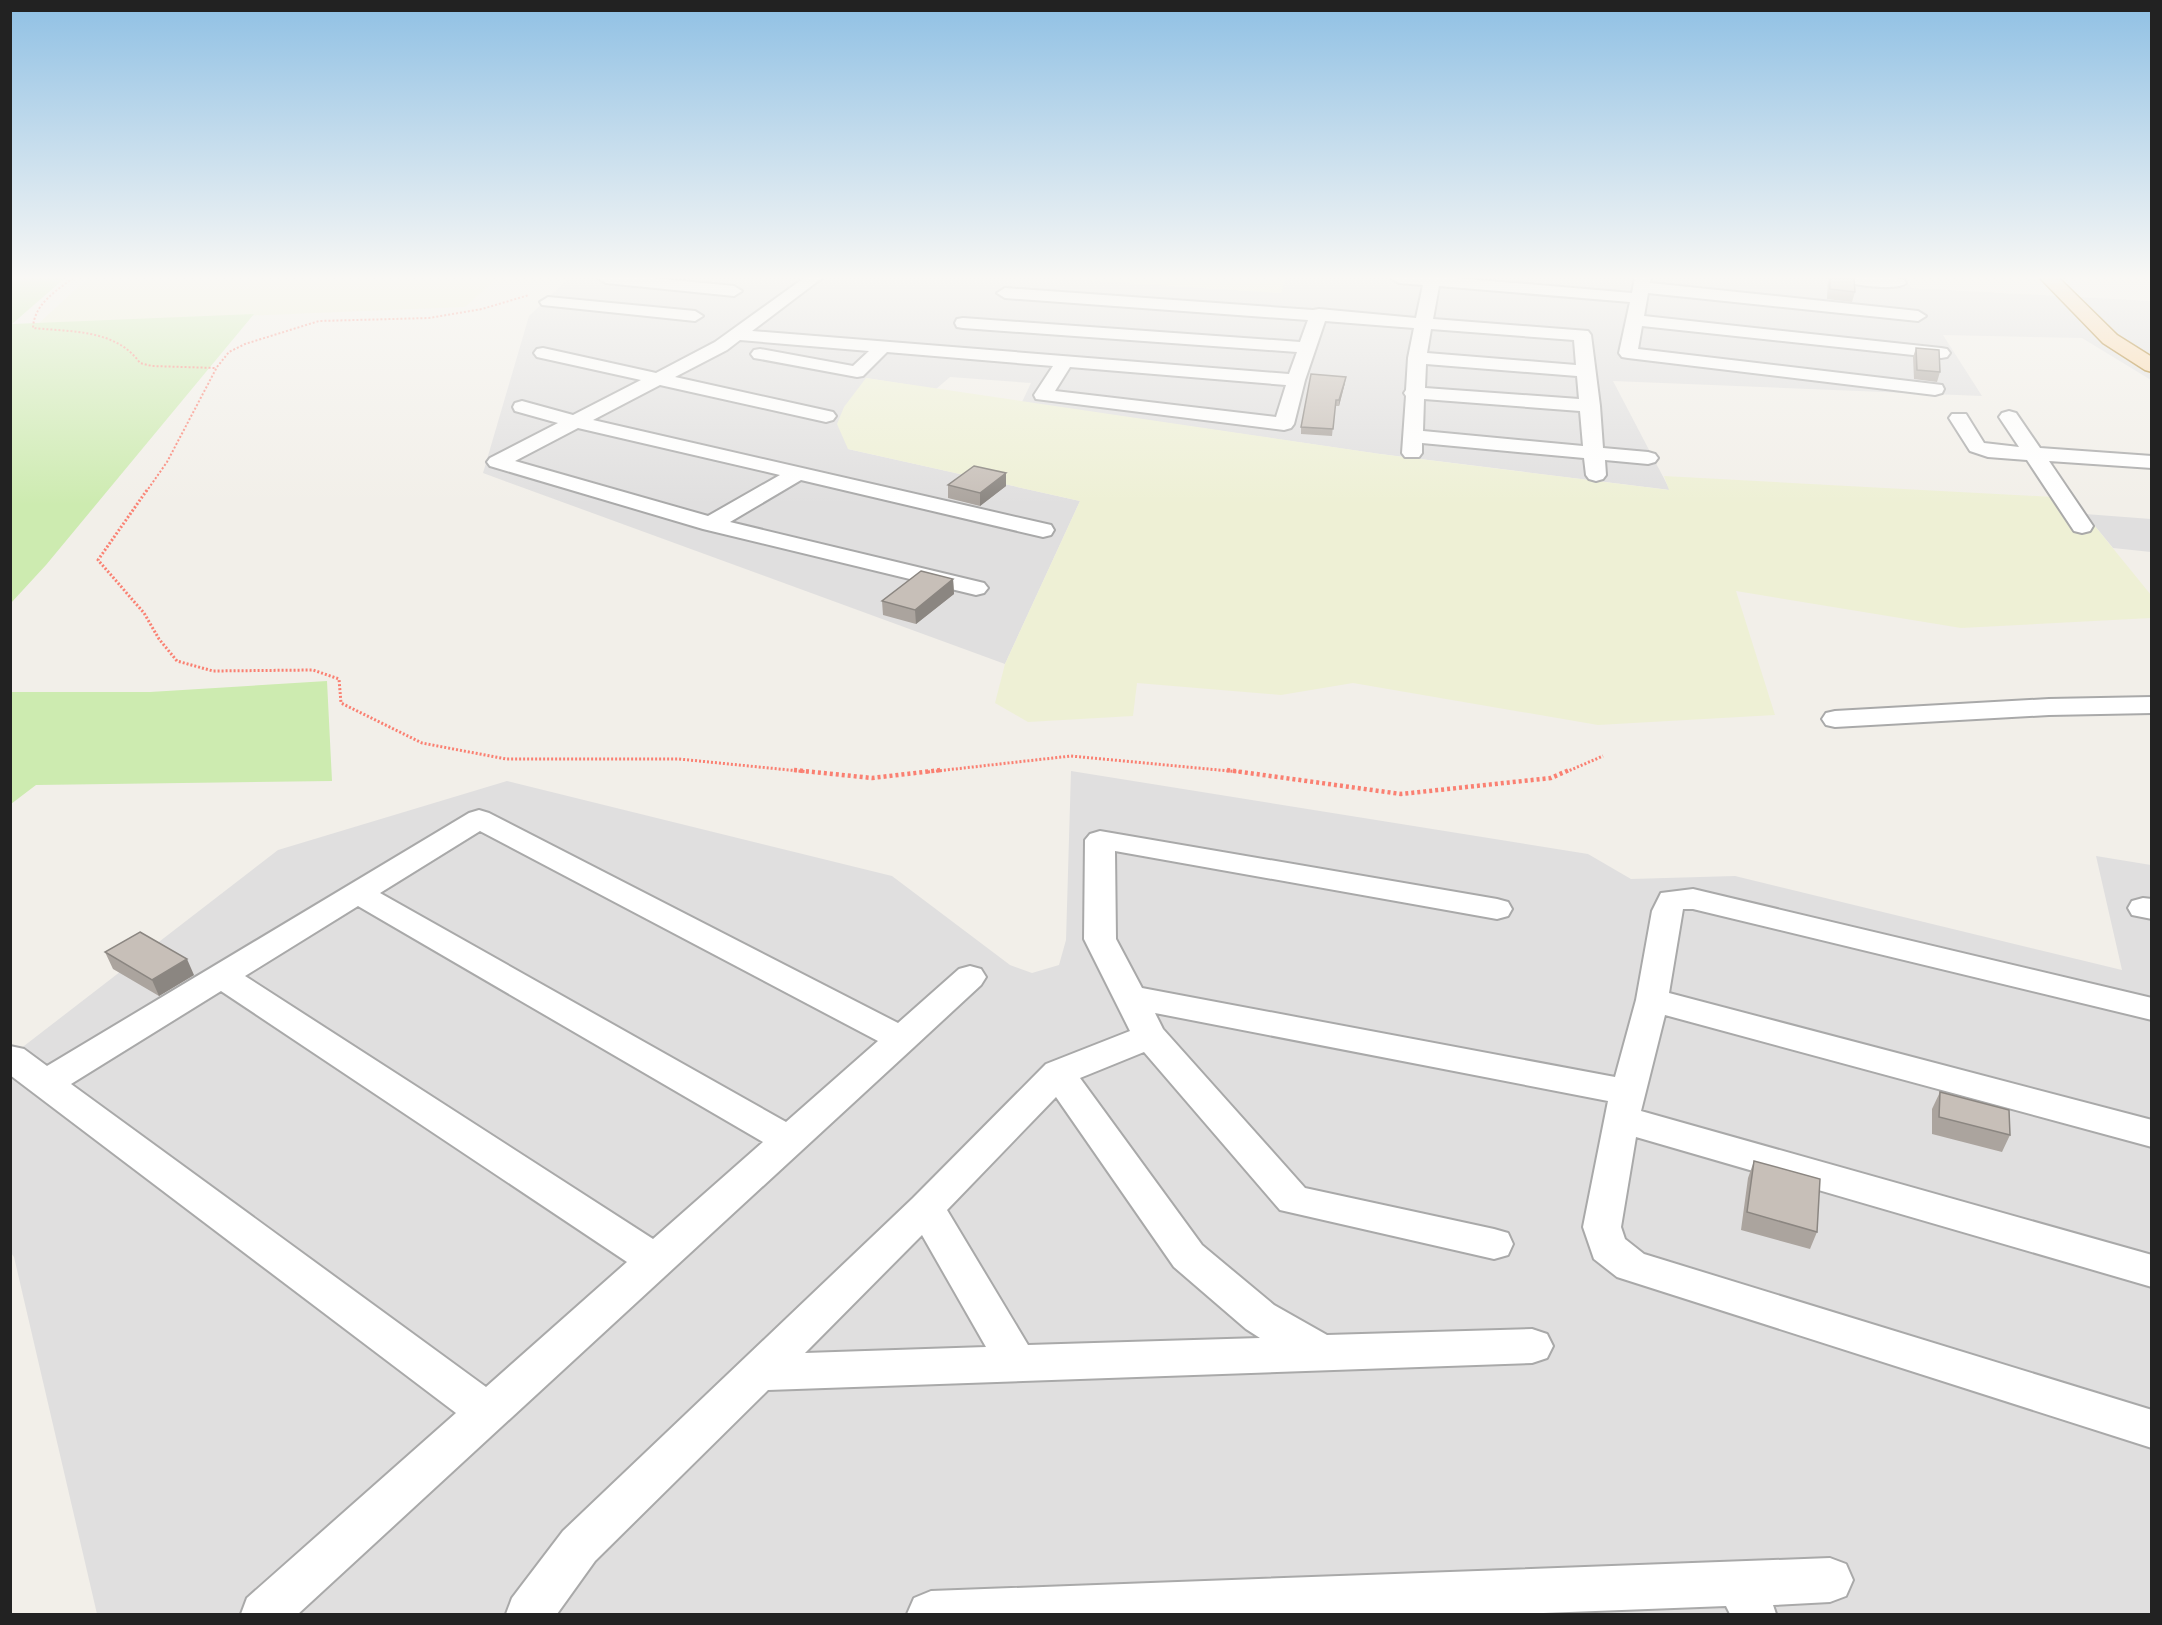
<svg xmlns="http://www.w3.org/2000/svg" width="2162" height="1625" font-family="Raleway,sans-serif">
  <style>
    .residential { fill: #e0dfdf }
    .farmland { fill: #eef0d5 }
    .grass { fill: #cdebb0 }
    .lines { fill: none; stroke-linecap: round; stroke-linejoin: round }
    .minor-casing { stroke: #a9a9a9; stroke-width: 4 }
    .major-casing { stroke: #a06b00; stroke-width: 3 }
    .path-far2 { stroke: #fa8072; stroke-width: 2; stroke-dasharray: 2 2; stroke-linecap: butt }
    .path-far1 { stroke: #fa8072; stroke-width: 3; stroke-dasharray: 2 2; stroke-linecap: butt }
    .path { stroke: #fa8072; stroke-width: 4.5; stroke-dasharray: 3 3; stroke-linecap: butt }
    .minor { fill: #fff; fill-rule: evenodd }
    .major { fill: #fcd6a4; fill-rule: evenodd }
    .wall { fill: #aba49e }
    .shaded-wall { fill: #8b8681 }
    .building { fill: #c7bfb8; stroke: #8b8681; stroke-width: 1.5 }
  </style>
  <rect width="100%" height="100%" fill="#f2efe9"/>
  <!-- residential -->
  <path class="residential" d="M569,278h483l228,15 6,-15h619l6,10 240,13v79l-69,-42 -139,-3 39,61 -369,-15 57,109 -290,-36 -358,-52 9,-19 -81,-6 -14,12 -70,-11 -18,71 232,52 -75,163 -522,-191 46,-157z
    M2085,514l66,5v33l-38,-4z
    M1071,771l517,83 43,25 104,-3 387,94 -26,-114 55,9v749h-2054l-83,-357 -3,-4v-197l267,-206 229,-69 385,95 118,89 22,8 27,-8 7,-25z"/>
  <!-- farmland -->
  <path class="farmland" d="M88,278h409l-32,29 -427,17z
    M1052,278h234l-5,15z
    M866,378l514,76 289,36 -5,-14 408,22 79,97v23l-190,10 -225,-37 39,124 -177,10 -245,-42 -72,12 -144,-12 -4,33 -105,6 -33,-19 10,-39 75,-163 -232,-52 -11,-25 7,-17z"/>
  <!-- grass -->
  <path class="grass" d="M11,278h54l-53,46 242,-10 -208,251 -35,38z
    M327,681l5,100 -296,4 -25,19v-112h139z"/>
  <g class="lines">
    <defs>
      <path id="minor" d="M598,278h54l82,8 8,5 -8,5 -128,-13z
        M804,278h18l-70,53 537,43 8,-22 -334,-24 -6,-1 -2,-4 2,-4 6,-1 337,24 8,-22 -303,-22 -8,-5 8,-5 308,22 6,-1 97,9 7,-33 -24,-2 -8,-5h64l177,15 3,-15h16l-1,5 268,28 8,5 -8,5 -270,-28 -4,23 297,32 6,1 3,4 -3,4 -6,1 -299,-32 -4,23 304,36 2,4 -2,4 -7,2 -307,-37 -6,-1 -3,-4 11,-51 -191,-16 -6,33 155,12 3,4 9,71 3,42 45,4 7,2 3,4 -3,4 -7,2 -43,-4 1,15 -3,4 -7,2 -7,-2 -3,-4 -2,-17 -162,-15v10l-3,4h-14l-3,-4 4,-57 -2,-3 2,-3 2,-32 6,-30 -89,-7 -20,59 -11,44 -3,4 -7,2 -248,-31 -2,-4 19,-29 -166,-14 -24,24 -6,1 -97,-18 -6,-1 -3,-4 3,-4 6,-1 93,17 16,-15 -129,-11 -13,10 -52,27 158,35 3,4 -3,4 -7,2 -166,-37 -67,35 458,105 3,5 -3,5 -8,2 -242,-57 -71,42 254,61 4,5 -4,5 -8,2 -273,-66 -213,-63 -3,-4 3,-4 68,-35 -43,-12 -2,-4 2,-4 7,-2 51,14 68,-35 -104,-23 -3,-4 3,-4 6,-1 113,25 59,-31zM1431,329l143,11 2,25 -149,-12zM1426,364l151,12 2,23 -154,-11zM1070,367l216,18 -10,32 -221,-26zM1424,399l156,12 3,35 -160,-15zM578,428l202,47 -72,41 -193,-55z
        M1840,278h55l9,2 2,3c-7,8 -59,3 -66,-5z
        M548,297l147,14 8,5 -8,5 -153,-16 -2,-3z
        M2009,411l7,2 24,35 112,8v12l-103,-7 44,65 -3,5 -8,2 -8,-2 -47,-71 -39,-3 -18,-6 -21,-33 3,-4h14l18,29 35,4 -20,-30 3,-4z
        M2152,697v16l-103,2 -214,12 -9,-2 -4,-6 4,-6 9,-2 214,-12z
        M479,810l10,3 409,210 61,-54 11,-3 11,3 5,8 -5,8 -67,62 -616,567h-57l6,-16 209,-185 -446,-338v-29l14,3 23,17 422,-253zM480,831l398,210 -92,81 -406,-229zM358,906l405,236 -110,97 -408,-263zM221,991l406,271 -141,125 -415,-303z
        M1100,831l397,68 11,3 4,7 -4,7 -11,3 -382,-68 1,88 26,49 473,89 21,-77 16,-89 9,-18 32,-4 459,109v22l-459,-111h-10l-14,84 483,127v27l-487,-132 -24,96 511,144v32l-516,-150 -15,90 4,12 19,15 508,156v38l-535,-171 -23,-18 -11,-32 25,-126 -453,-88 8,16 142,159 189,41 14,4 5,11 -5,11 -14,4 -214,-49 -136,-158 -64,26 122,167 72,60 53,30 205,-6 15,5 6,12 -6,12 -15,5 -764,27 -173,171 -38,53h-51l6,-16 51,-67 350,-333 133,-134 84,-33 -46,-92 1,-99 5,-6zM1056,1097l118,170 72,62 14,9 -232,7 -81,-135zM922,1235l64,112 -181,6z
        M2143,898l9,1v20l-20,-4 -4,-7 4,-7z
        M1830,1558l16,6 7,16 -7,16 -16,6 -57,3 3,9h-46l-4,-8 -209,8h-610l7,-16 17,-7z"/>
      <path id="major" d="M2040,278h19l58,57 35,22v15l-7,-2 -42,-27z"/>
    </defs>
    <!-- minor casing -->
    <use href="#minor" class="minor-casing"/>
    <!-- major casing -->
    <use href="#major" class="major-casing"/>
    <!-- path-far2 -->
    <path class="path-far2" d="M73,278c-17,13 -39,26 -40,50 38,4 83,1 107,35l12,3 64,2
      M146,492l21,-30 50,-95 12,-15 16,-8 74,-23 110,-3 53,-9 47,-14"/>
    <!-- path-far1 -->
    <path class="path-far1" d="M147,490l-49,70 46,53 15,26 18,22 36,10 100,-1 26,9 2,24 81,40 84,16h173l130,13
      M928,772l143,-16 169,16
      M1566,772l37,-16"/>
    <!-- path -->
    <path class="path" d="M794,770l78,8 69,-8
      M1227,770l174,24 150,-16 18,-8"/>
    <!-- minor -->
    <use href="#minor" class="minor"/>
    <!-- major -->
    <use href="#major" class="major"/>
  </g>
  <!-- wall -->
  <path class="wall" d="M1828,278h26l1,14 -3,10 -25,-3z
    M1916,348l24,24 -3,10 -23,-3 -1,-22z
    M1345,383l-6,23h-4l-3,30 -31,-2v-7z
    M1006,473v13l-26,20 -32,-8v-13z
    M953,579l1,15 -38,30 -33,-9 -1,-14z
    M105,952l89,23 -35,21 -46,-27z
    M1940,1092l70,43 -8,17 -70,-18v-25z
    M1754,1161l63,71 -7,17 -69,-19 7,-52z"/>
  <!-- shaded-wall -->
  <path class="shaded-wall" d="M1346,377l-1,6 -6,23v-6z
    M1006,473v13l-26,20v-13z
    M953,579l1,15 -38,30 -1,-14z
    M187,959l7,16 -35,21 -7,-16z"/>
  <!-- building -->
  <path class="building" d="M1830,278h24l1,14 -25,-3z
    M1916,348l23,2 1,22 -23,-2z
    M1311,374l35,3 -7,23h-3l-3,29 -32,-2z
    M974,466l32,7 -26,20 -32,-8z
    M921,571l32,8 -38,31 -33,-9z
    M140,932l47,27 -35,21 -47,-28z
    M1940,1092l69,18 1,25 -71,-18z
    M1754,1161l66,18 -3,53 -70,-20z"/>
  <!-- sky -->
  <linearGradient id="sky" x2="0" y2="1"><stop stop-color="#8fc0e4"/><stop offset="0.55" stop-color="#f9f8f5"/><stop offset="1" stop-color="#f9f8f5" stop-opacity="0"/></linearGradient>
  <rect width="2162" height="505" fill="url(#sky)"/>
  <!-- border -->
  <rect width="2162" height="1625" fill="none" stroke="#222222" stroke-width="24"/>
</svg>
